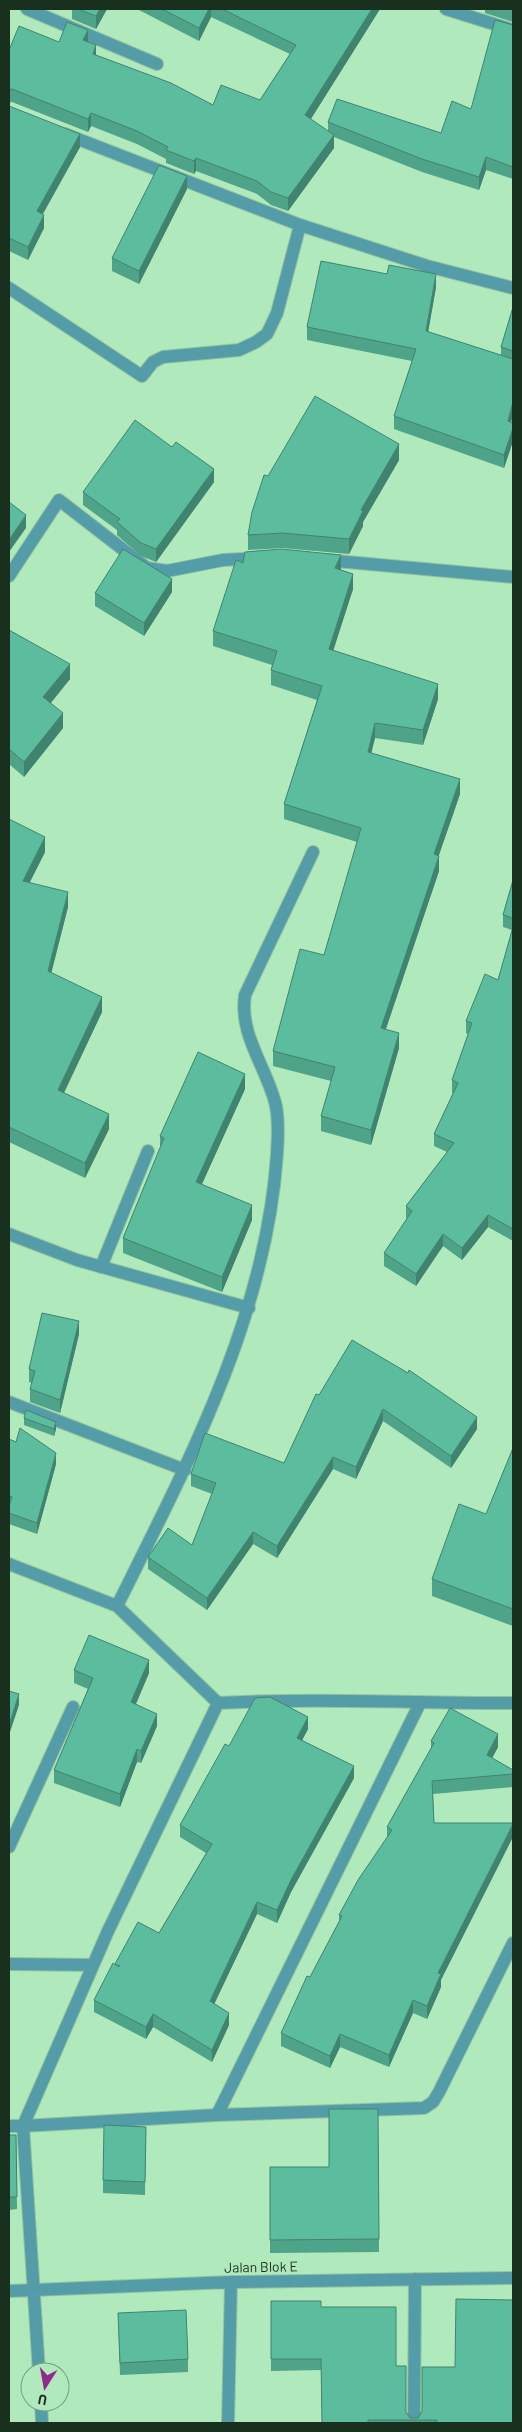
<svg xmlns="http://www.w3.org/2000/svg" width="522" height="2432" font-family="Barlow,sans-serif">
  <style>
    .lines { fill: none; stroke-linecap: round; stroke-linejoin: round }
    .minor-casing { stroke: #92c49d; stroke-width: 14 }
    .minor { stroke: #559ca9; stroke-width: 12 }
    .wall { fill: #4ea388 }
    .shaded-wall { fill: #40846f }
    .building { fill: #5bbd9e; stroke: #40846f }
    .labels { text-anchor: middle; stroke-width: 5; stroke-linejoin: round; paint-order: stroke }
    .street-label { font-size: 14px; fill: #1a301f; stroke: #b0e9bc }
  </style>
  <rect width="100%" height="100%" fill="#b0e9bc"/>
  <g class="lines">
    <defs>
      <path id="minor" d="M27,9l130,55
        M446,9l67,21
        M65,134l235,91 127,41 86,22
        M9,288l133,88 11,-14 10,-5 76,-7 17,-8 11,-8 10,-21 23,-88
        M325,560l188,17
        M9,576l50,-76 88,68 20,3 56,-11 37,-2
        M9,1234l68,26 172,48
        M101,1267l47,-116
        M9,1402l176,68
        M9,1564l108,42 101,97c98,-5 197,0 295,0
        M117,1606c71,-143 149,-289 160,-452 1,-15 2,-38 -2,-52 -10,-37 -36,-68 -30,-107l68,-143
        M9,1847l64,-140
        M9,1964l84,1
        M217,2115l203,-412
        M9,2126h14l85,-195 110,-228
        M9,2291l222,-9 282,-4
        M39,2372l-16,-246 194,-11 207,-7 9,-6 6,-10 74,-149
        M41,2402l1,21
        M228,2423l3,-141
        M414,2423l1,-144"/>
    </defs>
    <!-- minor casing -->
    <use href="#minor" class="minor-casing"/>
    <!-- minor -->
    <use href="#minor" class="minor"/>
  </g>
  <!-- wall -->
  <path class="wall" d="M72,9h35l-11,20 -24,-10z
    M137,9h243l-69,110 17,13v-10l113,11 30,-24 42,-84v154l-27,-9 -7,20 -57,-18 -88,-35v11l-46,63 -17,-6 -14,-11 -61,-23 -2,3 -28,-11v-4l-29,-15 -46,-18 -3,6 -76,-30 -3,1v-53l50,-8 29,-1 8,14 117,50 47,-5 30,-46 -79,-37 -12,24z
    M485,9h28v13l-28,-9z
    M9,106l71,41 -37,67 1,14 -16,32 -19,-9z
    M187,189l-48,95 -27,-13v-13z
    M436,287l-8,45 73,23v-8l12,-40v108l-2,7 2,1v18l-9,27 -110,-39v-13l18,-55 -105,-21v-13z
    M399,460l-36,62v4l-14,28 -67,-6 -34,2v-15l20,-59z
    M214,482l-58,80 -15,-6 -24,-21v-5l-34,-25v-13z
    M243,563l98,7 12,19 -20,61 105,49 -15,46 -48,-7 -4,15 89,41 -21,61v16l-53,158 13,19 -28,97 -50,-14v-15l10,-35 -58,-15v-15l51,-96 33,-113 -73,-23v-15l33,-104 -46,-15v-15l1,-5 -59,-19v-15z
    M172,592l-28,44 -49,-30v-13z
    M9,630l61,49 -19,24 12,25 -39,49 -15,-13z
    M9,819l36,33 -16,31 39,24 -17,66 51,39 -38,81 45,36 -24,49 -76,-36z
    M513,880v361l-25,-14 -26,33 -19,-14 -27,40 -32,-20v-13l23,-34 -1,-1v-12l41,-54 -13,-6v-12l19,-41h-1v-13l16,-46 -2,-1v-12l32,-41 14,-50 -9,-3v-12z
    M245,1089l-43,95 50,36 -30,72 -99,-39v-15l37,-90v-12z
    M79,1334l-19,79 -30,-11v-13l2,-6 -3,-1v-13z
    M319,1395l158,34 -26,39 -68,-47 -27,58 -23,-10 -56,89 -24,-14 -46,66 -59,-41v-12l44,-12 20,-51 -21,-8v-12l93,-11z
    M24,1418l32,11 -2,7 -30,-11z
    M9,1439l47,25 -19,70 -28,-10z
    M513,1448v178l-81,-30v-17l54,-65z
    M74,1670l75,3 -13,31 21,22 -16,37 -4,-1 -17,45 -66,-24v-13l34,-81 -14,-6z
    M308,1729l-6,11 52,38 -63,114 -14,31 -20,-9 -43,90 15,21 -17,37 -59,-35 -7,12 -52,-27v-12l65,-67 47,-80 -26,-16v-12l49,-79z
    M431,1741l67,6 -6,11 21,12v17l-80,7 8,193 -14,32 -14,-6 -24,54 -49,-20 -10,21 -49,-22v-13l58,-111v-7l48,-77v-11l44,-78z
    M378,2109l1,143 -109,1v-86h59z
    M146,2127l-1,68 -42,-2v-13z
    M9,2135h7l1,74 -8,1z
    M271,2301l50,6 75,59 10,46 4,6 103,5h-191l-1,-53 -50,1z
    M118,2313l70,46v13l-68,3z"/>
  <!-- shaded-wall -->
  <path class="shaded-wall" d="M100,9h7l-11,20v-13z
    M209,9h2v8l-12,24v-13z
    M372,9h8l-75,119v-13z
    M88,30v13l-5,-3z
    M96,45v13l-3,-4z
    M91,113v13l-3,6v-13z
    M80,134v13l-43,77v-13z
    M334,135v13l-46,63v-13z
    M486,157v13l-7,20v-13z
    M196,158v13l-2,3v-13z
    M187,176v13l-48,95v-13z
    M44,215v13l-16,32v-13z
    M436,274v13l-10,57v-13z
    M513,402v13l-5,19v-13z
    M513,428v13l-9,27v-13z
    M399,444v16l-36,62v4l-14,28v-15l12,-29z
    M214,469v13l-58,80v-13z
    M26,515v13l-17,24v-12z
    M341,555v15l-6,13v-15z
    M353,574v15l-24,75v-15z
    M172,579v13l-28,44v-13z
    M70,664v15l-27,33v-15z
    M438,684v15l-15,46v-15z
    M63,713v15l-39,49v-15z
    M375,723v15l-7,29v-15z
    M460,779v15l-26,75v-15z
    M45,837v15l-22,44v-15z
    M439,856v15l-58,172v-15z
    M68,892v15l-20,79v-15z
    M102,997v15l-44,93v-15z
    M399,1033v15l-28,97v-15z
    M245,1074v15l-49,108v-15z
    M109,1114v15l-24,49v-15z
    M252,1205v15l-30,72v-15z
    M488,1215v12l-26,33v-12z
    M443,1234v12l-27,40v-12z
    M79,1321v13l-19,79v-13z
    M383,1409v12l-27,58v-12z
    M477,1417v12l-26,39v-12z
    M56,1422v7l-2,7v-7z
    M56,1453v11l-19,70v-11z
    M333,1457v12l-56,89v-12z
    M253,1532v12l-46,66v-12z
    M149,1660v13l-18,42v-13z
    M19,1694v11l-10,30v-10z
    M157,1714v12l-16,37v-12z
    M308,1717v12l-11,21v-12z
    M498,1734v13l-11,21v-13z
    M137,1749v13l-17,45v-13z
    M354,1766v12l-63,114 -14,31v-13l14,-30z
    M513,1824v13l-72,143v7l-14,32v-13l11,-33z
    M257,1902v12l-47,99v-12z
    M413,2000v13l-24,54v-12z
    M229,2013v12l-17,37v-12z
    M153,2014v13l-7,12v-12z
    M340,2034v13l-10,21v-12z"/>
  <!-- building -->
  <path class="building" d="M78,9h22l-4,7z
    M162,9h47l-10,19z
    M222,9h150l-67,106 29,20 -46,63 -17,-6 -14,-11 -61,-23 -2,3 -28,-11 2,-3 -31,-16 -46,-18 -3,6 -76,-30 -3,1v-40l10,-24 40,16 8,-20 21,8 -5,10 13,5 -3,9 78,29 42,22 8,-20 39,15 36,-55z
    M495,20l18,5v142l-27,-10 -7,20 -57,-18 -94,-37 9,-23 104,34 11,-32 19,8z
    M9,106l71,28 -43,77 7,4 -16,32 -19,-9z
    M159,165l28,11 -48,95 -27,-13z
    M321,261l66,13 2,-9 47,9 -10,57 87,28v43l-5,19 5,2v5l-9,27 -110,-39 22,-67 -109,-22z
    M513,307v44l-12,-4z
    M315,396l84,48 -38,66 2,1 -14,28 -67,-6 -34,2 4,-23 12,-37 4,1z
    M135,420l37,27 4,-5 38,27 -58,80 -15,-6 -24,-21 3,-3 -37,-27z
    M9,502l17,13 -17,25z
    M123,549l49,30 -28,44 -49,-30z
    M281,549l60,6 -6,13 18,6 -24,75 109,35 -15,46 -48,-7 -7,29 92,27 -26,75 5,2 -58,172 18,5 -28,97 -50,-14 14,-49 -62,-16 27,-102 24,6 37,-127 -77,-24 38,-118 -51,-16 6,-19 -64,-20 23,-71 7,3 2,-11z
    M9,630l61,34 -27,33 20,16 -39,49 -15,-13z
    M9,819l36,18 -22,44 45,11 -20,79 54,26 -44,93 51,24 -24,49 -76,-36z
    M513,880v38l-10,-3z
    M513,927v302l-25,-14 -26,33 -19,-14 -27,40 -32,-21 28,-42 -6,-5 48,-63 -20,-9 24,-51 -6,-3 20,-57 -6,-2 19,-47 13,6z
    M198,1052l47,22 -49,108 56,23 -30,72 -99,-39 41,-100 -4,-2z
    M42,1313l37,8 -19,79 -30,-11 5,-18 -6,-2z
    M352,1340l56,33 1,-3 68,47 -26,39 -68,-47 -27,58 -23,-10 -56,89 -24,-14 -46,66 -59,-41 20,-29 24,17 24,-62 -25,-9 14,-41 79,30 32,-69 3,1z
    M26,1410l30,12 -2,7 -30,-11z
    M20,1428l36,25 -19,70 -28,-10v-7l3,-9 -3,-1v-57l7,3z
    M513,1448v161l-81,-30 27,-75 27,10z
    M89,1635l60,25 -18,42 26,12 -16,37 -4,-2 -17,45 -66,-24 39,-92 -19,-8z
    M9,1691l10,3 -10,31z
    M270,1697l38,20 -11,21 57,28 -63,114 -14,30 -20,-8 -47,99 19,12 -17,37 -59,-36 -7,13 -52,-27 19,-37 4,3h3l-5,-2 23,-42 21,11 53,-89 -32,-19 45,-81 4,2 26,-48z
    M450,1708l48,26 -11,21 26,15v4l-81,7 2,42h79v1l-75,149 3,1 -14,32 -14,-6 -24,55 -49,-21 -10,22 -49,-23 26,-57 3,1 32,-61 -3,-1 19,-35 34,-50 -5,-3 47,-84 -3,-2z
    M329,2109h49l1,130 -109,1v-73h59z
    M104,2125l42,2 -1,55 -42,-2z
    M9,2135h7l1,62h-8z
    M456,2299l57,1v123h-76v-3h-69v3h-46l-1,-64h-50v-58h50v6h75v59h10v46l4,6h8l4,-7v-44h33z
    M186,2310l2,49 -68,4 -2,-50z"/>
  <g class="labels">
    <!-- street labels -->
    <g class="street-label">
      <text transform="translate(261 2267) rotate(-1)" y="5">Jalan Blok E</text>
    </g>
  </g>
  <!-- border -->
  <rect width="522" height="2432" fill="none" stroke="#1a301f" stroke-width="20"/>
  <!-- north arrow -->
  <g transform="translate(45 2387) rotate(191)"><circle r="24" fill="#b0e9bc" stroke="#749f7d"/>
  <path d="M0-4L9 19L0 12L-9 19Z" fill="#92288b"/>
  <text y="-8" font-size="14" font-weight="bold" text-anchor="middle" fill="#1a301f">U</text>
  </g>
</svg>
